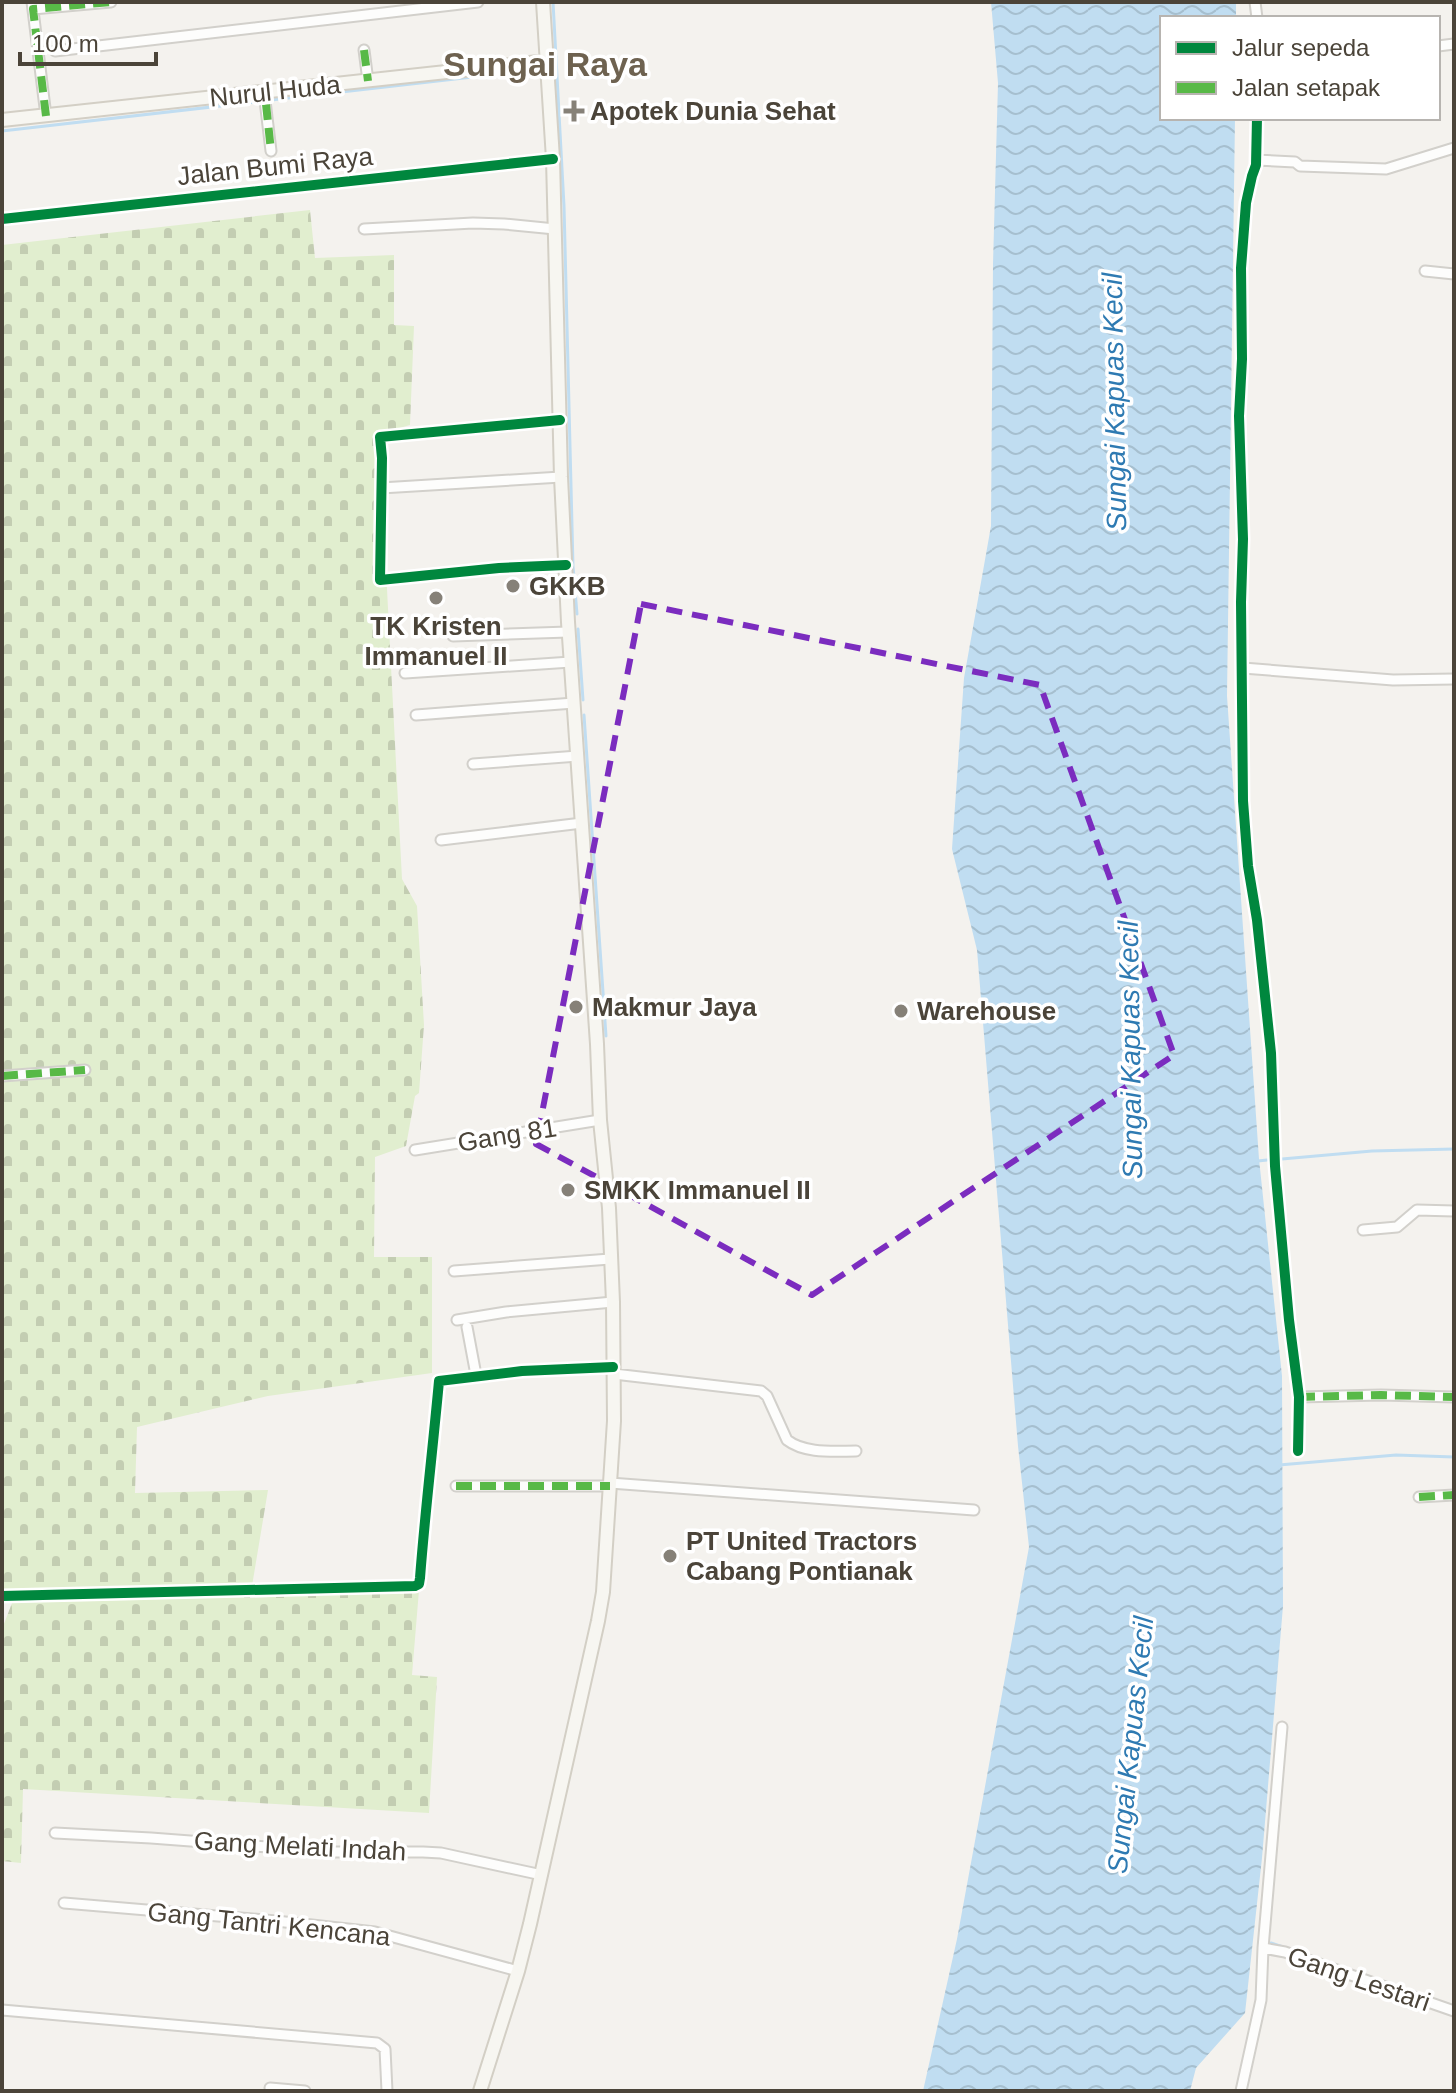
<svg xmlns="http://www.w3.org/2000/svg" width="1456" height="2093" font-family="Helvetica,sans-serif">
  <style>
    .cemetery { fill: url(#cemetery-stones) }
    .water { fill: url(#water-waves) }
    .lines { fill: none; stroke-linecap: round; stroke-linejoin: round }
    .stream { stroke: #c0ddf1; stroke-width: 3 }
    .street-casing { stroke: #d2d0cb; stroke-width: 13 }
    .secondary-casing { stroke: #d3cfc5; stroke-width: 16 }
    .street { stroke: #fdfdfc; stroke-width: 9 }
    .secondary { stroke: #f7f6f1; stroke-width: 12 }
    .quiet { stroke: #58b947; stroke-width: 8; stroke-dasharray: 16 8; stroke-linecap: butt }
    .cycleway-casing { stroke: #fff; stroke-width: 15 }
    .cycleway { stroke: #00873e; stroke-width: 10 }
    .marked { fill: none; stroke: #7b2cbf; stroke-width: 6; stroke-dasharray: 16 10; stroke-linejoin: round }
    .poi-dot { fill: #868178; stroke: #fff; stroke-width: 3 }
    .labels { text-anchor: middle; stroke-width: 7; stroke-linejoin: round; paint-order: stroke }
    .street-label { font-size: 26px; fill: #4b4439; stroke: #fff }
    .poi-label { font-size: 26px; font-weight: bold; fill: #4b4439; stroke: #fff; text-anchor: start }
    .water-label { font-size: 28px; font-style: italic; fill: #2e7ab2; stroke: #fff }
    .district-label { font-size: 34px; font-weight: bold; fill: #6e6250; stroke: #fff }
  </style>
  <defs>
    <pattern id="cemetery-stones" width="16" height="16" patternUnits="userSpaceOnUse" patternTransform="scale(2)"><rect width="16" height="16" fill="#e1eecf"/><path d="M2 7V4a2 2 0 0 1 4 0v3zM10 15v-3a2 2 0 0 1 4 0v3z" fill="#c3cdb2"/></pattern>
    <pattern id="water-waves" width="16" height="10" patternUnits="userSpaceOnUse" patternTransform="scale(2)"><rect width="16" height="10" fill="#c0ddf1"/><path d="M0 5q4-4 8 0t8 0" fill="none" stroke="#a6bfcf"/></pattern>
  </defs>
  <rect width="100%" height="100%" fill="#f4f2ee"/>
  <!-- cemetery -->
  <path class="cemetery" d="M310,210l5,48 79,-3v70l20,1 -4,99 -31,9 23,445 15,27 7,119 -5,68 -4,3 -9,50 -31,11 -1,100h58v116l-164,23 -131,31 -2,66 133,-3 -18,108 169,-8 -7,85 25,2 -8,136 -406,-24 -2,74 -19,-2v-232l10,-26h-10v-1358z"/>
  <!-- water -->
  <path class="water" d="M991,2h245v16h-74v100h73l-8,578 32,463 23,217 1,230 -21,252 -17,155 -49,55 -6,23h-267l34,-152 72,-392 -11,-101 -41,-496 -25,-101 12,-171 27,-152 2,-262 5,-181z"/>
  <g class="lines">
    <!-- stream -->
    <path class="stream" d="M553,2l11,204 9,360 4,48
      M2,131l532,-61
      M578,629l5,71
      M584,715l22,321
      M1282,1159l90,-8 82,-2
      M1258,1161l9,-1
      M1279,1465l117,-10 58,2
      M1271,1943l12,4"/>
    <defs>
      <path id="street" d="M32,2l14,114
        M1255,2l2,16
        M33,9l78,-7
        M1438,46l16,-2
        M364,50l4,31
        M55,51l423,-49
        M264,92l7,59
        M1257,118l-1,47 -4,11 -6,27 -5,65 1,91 -3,57 4,123 -2,63 2,199 5,65 9,54 14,133 4,113 14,154 10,77 -1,54
        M1257,160l38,2 5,4 86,3 68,-21
        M2,219l551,-60
        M364,229l109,-6 31,1 51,5
        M1425,271l29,3
        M560,420l-180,17 2,21 -2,122 119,-12 67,-3
        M381,488l180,-11
        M453,636l115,-4
        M1243,668l150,12 61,-1
        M405,673l166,-11
        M416,715l158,-12
        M473,764l105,-8
        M441,840l141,-17
        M2,1076l83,-6
        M415,1150l185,-30
        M1363,1230l34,-3 20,-17 37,1
        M454,1271l156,-12
        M457,1320l49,-8 107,-10
        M467,1327l9,48
        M614,1374l147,17 6,5 20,44c18,14 47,11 69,11
        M1299,1397l82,-2 73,2
        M610,1483l364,27
        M456,1486h154
        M1419,1497l35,-2
        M2,1596l413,-10 4,-2 1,-6c5,-66 13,-131 19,-197l83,-10 91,-4
        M55,1833l96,5 182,14h90l18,1 101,22
        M64,1903l212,18 99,11 143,39
        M1263,1948l22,4 169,59
        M2,2010l375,33 8,6 2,42
        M270,2088l35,3
        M1241,2091l20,-91 2,-52 19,-221"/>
      <path id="secondary" d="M2,120l546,-59
        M480,2091l38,-120 12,-47 68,-303 5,-29 11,-171 -1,-119 -4,-94 -9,-88 -3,-76 -29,-422 -7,-145 -8,-318 -10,-157"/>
    </defs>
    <!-- street casing -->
    <use href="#street" class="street-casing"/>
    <!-- secondary casing -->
    <use href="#secondary" class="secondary-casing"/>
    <!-- street -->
    <use href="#street" class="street"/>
    <!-- secondary -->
    <use href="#secondary" class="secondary"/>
    <!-- quiet -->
    <path class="quiet" d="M364,50l4,31
      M266,104l5,47
      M46,116l-13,-107 78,-7
      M2,1076l83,-6
      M1299,1397l82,-2 73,2
      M456,1486h154
      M1419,1497l35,-2"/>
    <defs>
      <path id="cycleway" d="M1257,118l-1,47 -4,11 -6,27 -5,65 1,91 -3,57 4,123 -2,63 2,199 5,65 9,54 14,133 4,113 14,154 10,77 -1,54
        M2,219l551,-60
        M560,420l-180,17 2,21 -2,122 119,-12 67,-3
        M2,1596l413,-10 4,-2 1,-6c5,-66 13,-131 19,-197l83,-10 91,-4"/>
    </defs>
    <!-- cycleway casing -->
    <use href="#cycleway" class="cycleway-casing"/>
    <!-- cycleway -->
    <use href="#cycleway" class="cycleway"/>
  </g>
  <!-- marked area -->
  <path class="marked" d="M641,604l399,81 134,370 -362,240 -276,-151z"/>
  <!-- markers -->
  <g class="poi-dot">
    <path d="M570 99h8v8h8v8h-8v8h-8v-8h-8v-8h8z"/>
    <circle cx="513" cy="586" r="8"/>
    <circle cx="436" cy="598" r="8"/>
    <circle cx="576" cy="1007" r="8"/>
    <circle cx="901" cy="1011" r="8"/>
    <circle cx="568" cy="1190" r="8"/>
    <circle cx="670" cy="1556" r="8"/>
  </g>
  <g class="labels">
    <!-- street labels -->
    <g class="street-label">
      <text transform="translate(275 91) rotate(-6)" y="9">Nurul Huda</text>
      <text transform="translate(275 166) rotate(-6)" y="9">Jalan Bumi Raya</text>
      <text transform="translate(507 1135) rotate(-9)" y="9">Gang 81</text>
      <text transform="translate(300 1846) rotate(3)" y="9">Gang Melati Indah</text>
      <text transform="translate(269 1924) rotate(6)" y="9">Gang Tantri Kencana</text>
      <text transform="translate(1359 1979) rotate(19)" y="9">Gang Lestari</text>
    </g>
    <!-- poi labels -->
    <g class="poi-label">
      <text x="590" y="120">Apotek Dunia Sehat</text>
      <text x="529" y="595">GKKB</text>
      <text x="436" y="635" text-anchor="middle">TK Kristen<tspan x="436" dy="30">Immanuel II</tspan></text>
      <text x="592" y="1016">Makmur Jaya</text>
      <text x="917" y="1020">Warehouse</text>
      <text x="584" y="1199">SMKK Immanuel II</text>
      <text x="686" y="1550">PT United Tractors<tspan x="686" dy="30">Cabang Pontianak</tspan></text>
    </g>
    <!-- water labels -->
    <g class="water-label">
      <text transform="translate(1114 402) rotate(-91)" y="10">Sungai Kapuas Kecil</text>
      <text transform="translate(1130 1050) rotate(-91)" y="10">Sungai Kapuas Kecil</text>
      <text transform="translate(1130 1745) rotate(-84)" y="10">Sungai Kapuas Kecil</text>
    </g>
    <!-- district labels -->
    <g class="district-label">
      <text x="545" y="76">Sungai Raya</text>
    </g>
  </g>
  <!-- border -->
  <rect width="1456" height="2093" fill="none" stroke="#4b4439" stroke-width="8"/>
  <!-- legend -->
  <rect x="1160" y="16" width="280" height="104" fill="#ffffff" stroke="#b7b4b0" stroke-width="2"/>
  <rect x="1176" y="42" width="40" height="12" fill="#00873e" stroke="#b7b4b0" stroke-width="2"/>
  <text x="1232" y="56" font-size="24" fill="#4b4439">Jalur sepeda</text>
  <rect x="1176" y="82" width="40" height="12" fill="#58b947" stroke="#b7b4b0" stroke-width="2"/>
  <text x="1232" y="96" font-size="24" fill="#4b4439">Jalan setapak</text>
  <!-- scale -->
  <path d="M20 52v12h136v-12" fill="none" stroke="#4b4439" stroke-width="4"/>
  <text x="32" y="52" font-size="24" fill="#4b4439" stroke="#ffffff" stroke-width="6" paint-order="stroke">100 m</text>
</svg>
